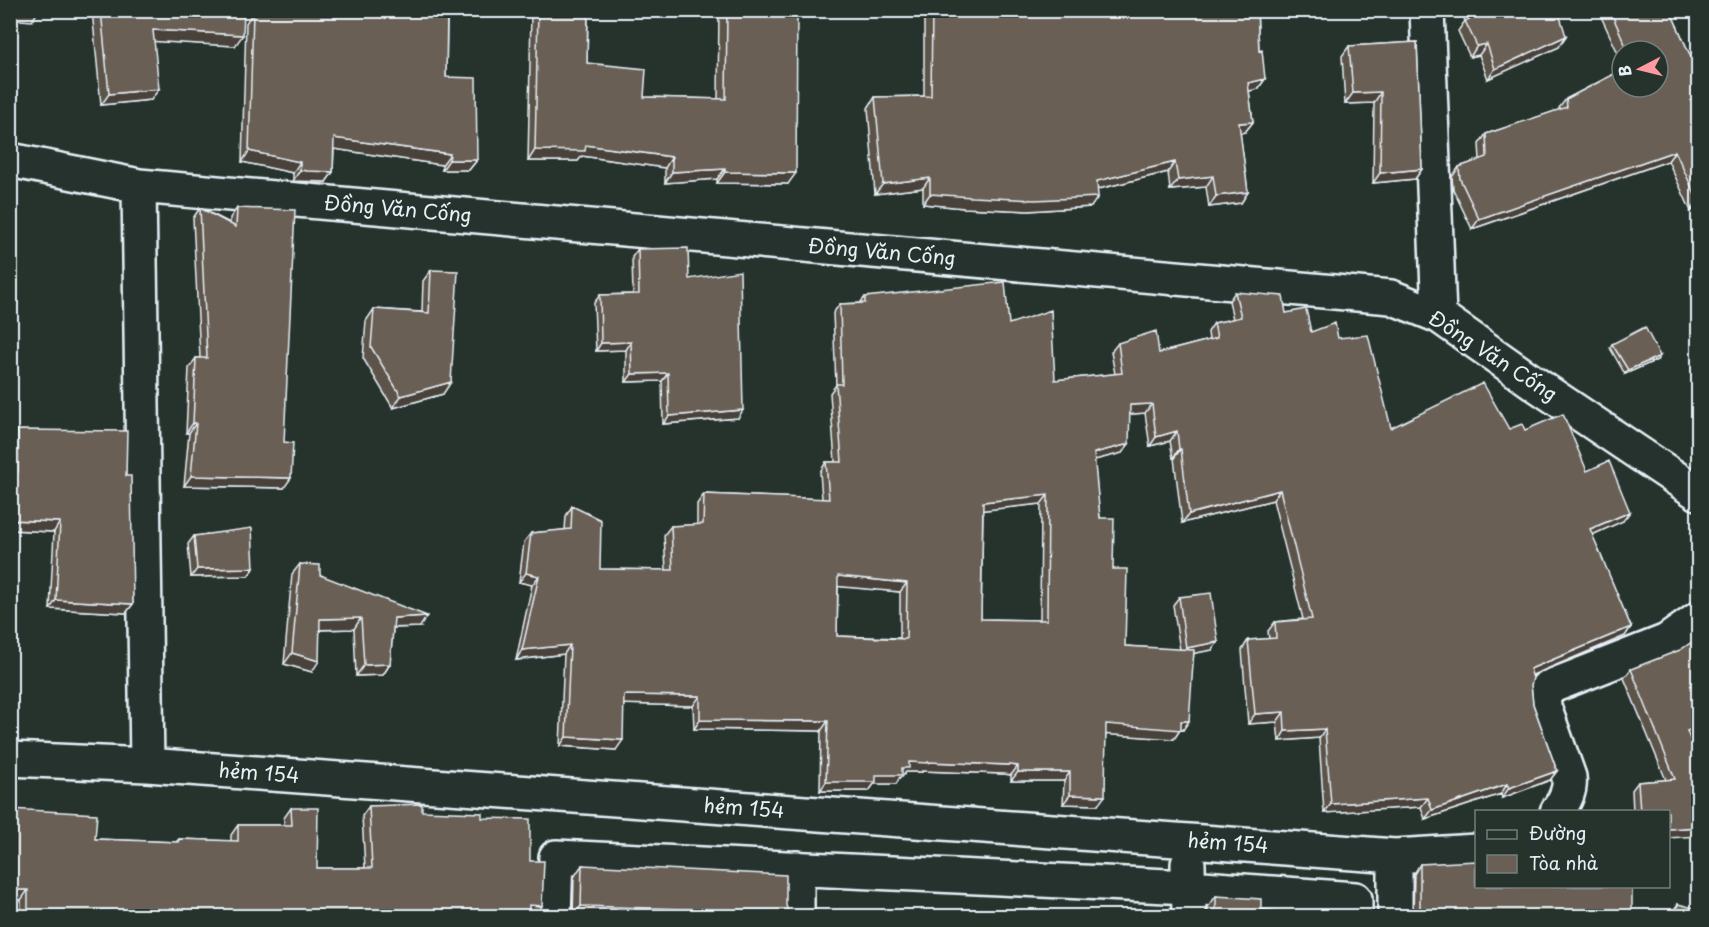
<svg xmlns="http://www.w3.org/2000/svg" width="1709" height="927" font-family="'Playpen Sans',sans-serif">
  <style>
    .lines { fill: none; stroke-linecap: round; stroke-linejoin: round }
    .minor-casing { stroke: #e8f1f8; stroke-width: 38 }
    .minor { stroke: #26332d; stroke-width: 33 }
    .wall { fill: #5b5248; stroke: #e8f1f8; stroke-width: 1.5; fill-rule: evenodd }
    .shaded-wall { fill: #4a423b; stroke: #e8f1f8; stroke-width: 1.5 }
    .building { fill: #6a5f54; stroke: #e8f1f8; stroke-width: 1.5; fill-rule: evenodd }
    .labels { text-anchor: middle; stroke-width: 4.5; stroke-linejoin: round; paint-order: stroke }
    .street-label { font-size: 20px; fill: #e8f1f8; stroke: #26332d }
  </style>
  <rect width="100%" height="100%" fill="#26332d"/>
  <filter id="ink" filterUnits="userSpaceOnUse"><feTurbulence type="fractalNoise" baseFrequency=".0167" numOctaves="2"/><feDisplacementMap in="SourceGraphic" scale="12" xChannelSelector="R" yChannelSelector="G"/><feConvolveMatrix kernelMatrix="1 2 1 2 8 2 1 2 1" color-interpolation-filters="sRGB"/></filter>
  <g filter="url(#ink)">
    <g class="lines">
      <defs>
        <path id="minor" d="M1427,10l12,306
          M10,160l129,26 1252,111 48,19 98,69 161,108
          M139,186l8,579
          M10,759l137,6 1248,91 81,-5
          M1557,812c8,-11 14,-22 12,-35l-25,-70 -1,-14 4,-5 120,-47 31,-22
          M1188,864l1,52
          M554,916l2,-59 633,30 166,12v17
          M797,916v-48
          M1395,916v-60"/>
      </defs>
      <!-- minor casing -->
      <use href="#minor" class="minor-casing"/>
      <!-- minor -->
      <use href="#minor" class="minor"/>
    </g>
    <!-- wall -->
    <path class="wall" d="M92,10h152l-9,36 -81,-5 -3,59 -50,5z
      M588,10l-1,53 57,34 74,2 1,-89h78l-9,174 -71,-1v-4l-52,4v-15l-83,-12 -4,5h-50l3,-147h-79l-5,7 -1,56 31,83 -8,10h-27v-5l-108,-16 -1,23 -7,10 -26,-1h-7v-8l-51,-11 4,-139 7,-11 45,-1z
      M924,10h333l2,41 6,28 -7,10 -9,2 4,31 -8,10 -5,1 8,59 -7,11 -32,4 -3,-20 -36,3 -2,-18 -70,17 -7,18 -63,4 -64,-3 -41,-4v-16l-48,6 -7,-86 7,-11 49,-1z
      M1461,10h97l1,37 -71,32 -9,-24 -9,2 -12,-26 7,-10z
      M1598,10h72l28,63v135l-7,3 -23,-50 -196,68 -19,-40 -1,-12 7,-10 21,-7 -1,-16 7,-10 73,-24v-2l7,-9 92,-48h-36v11z
      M1417,42l5,127 -7,10 -42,4 1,-80 -29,1 -3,-48 7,-10z
      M200,208l30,15v-5l7,-10 47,234v46l-100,-2 5,-53h-3l3,-65 7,-10h4l-7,-140z
      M638,249l51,30 49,139 -75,6 -1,-43 -36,1v-32l-30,1 -2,-48 6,-8 33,-1 -1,-37z
      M431,270l12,124 -50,14 -30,-50 3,-37 8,-12 48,3 1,-31z
      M1235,292l51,21 25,19 27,6 53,90 118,1 16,1 62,41 36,50 -31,14 39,92 -6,9 -93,39 -1,10 2,19 24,67 -7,9 -48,18 -1,-4 -76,25 -4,-12 -97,6 -5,-75 -40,3 -2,-19 -29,2 -6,-74 6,-10 21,-1 -1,-8 7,-9 28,-3 -30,-119 -91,23 -8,-65h-1l-3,-17 -20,5 -5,-33 -16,1 -7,39 -28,7 6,58 13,51 12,77 55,4 -7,-45 6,-8 33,53 -18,3 -11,77h-3l-6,9 -68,-5 -8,71 -35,-1 1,-23h-53v-6l-7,-1 -82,-3v1h-16l-4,5h-2l-4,7h-22l-5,7h-49l1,-60 -127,-2 -1,-23 -69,-2 -8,46 -56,-4 4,-92 -48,6 16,-75 -13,-3 5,-40 7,-9 34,-3 1,-14 6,-10 28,63 66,1 -2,-35 7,-9 26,-1v-21l7,-10 118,5 -2,-27 6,-10h9l-5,-69 6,-8 -3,-72 7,-9 20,-1 5,-6 144,27 46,56 60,-6 -4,-22 7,-9 41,10 50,-13 -1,-8 6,-9 19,-4 -4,-18zM1041,504l-1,116 -59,-1 2,-109zM838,586l62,6v46l-63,-2z
      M1612,344l45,16 -32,14 -15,-26z
      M18,430l108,46 7,128 -7,9 -76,-4 4,-77 -44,-2 2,-91z
      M194,536l60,32 -6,8 -57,1 -3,-33z
      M300,564l120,63 -27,1 -3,36 -7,11 -27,1 -2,-47 -34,1 -8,42 -28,-8 8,-90z
      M1631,669l67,64 -9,4 -21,75h-35l-1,-22 6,-8 28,-2 -42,-102z
      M369,806l113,12 48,43 5,55h-514v-16h-11l85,-61 81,3 3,-3 52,2v-6l7,-10h46v-7l7,-10 26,60h48l-3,-52z
      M1420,864l56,22 156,30h-219l1,-42z
      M582,865l206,47 -3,4h-212l1,-39z
      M1216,896l45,20h-53v-9z
      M1678,904l20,12h-27l1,-4z"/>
    <!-- shaded-wall -->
    <path class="shaded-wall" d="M10,10h29l-7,11 -22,-2z
      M448,10h85l-2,4h-79l-6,9h-7z
      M153,30l90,5 -8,11 -90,-5z
      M1566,36l-7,11 -71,32 7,-10z
      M1487,44l-8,11 -9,2 7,-11z
      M1265,79l-7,10 -17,4 7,-10z
      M159,89l-8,11 -50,5 8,-11z
      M1381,92l-7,11 -29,1 8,-11z
      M1253,122l-8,10 -14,2 8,-11z
      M334,138l116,16 -8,11 -115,-17z
      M586,145l86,12 -7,11 -83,-12 -4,5h-50l7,-11z
      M249,151l51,11 -7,11 -51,-11z
      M1675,151l-7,10 -196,68 7,-10z
      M449,160h28l-8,10h-27z
      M1175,162l-7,10 -78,19 7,-10z
      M725,169l-8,10 -52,4 7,-11z
      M1422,169l-7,10 -42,4 7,-10z
      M300,170l33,2 -7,10 -33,-1z
      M725,172l71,1 -8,11 -71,-1z
      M1213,176l-7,11 -36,3 8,-10z
      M930,178l-7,10 -48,6 8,-10z
      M1248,192l-7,11 -32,4 7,-11z
      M930,194l168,3 -7,10 -63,4 -64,-3 -41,-4z
      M1698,201v7l-7,3z
      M631,342l-5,8 -30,1 5,-8z
      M1660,356l-3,4 -32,14 3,-4z
      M668,373l-6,8 -36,1 6,-8z
      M451,382l-8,12 -50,14 8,-12z
      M1152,404l-7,9 -22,2 7,-10z
      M743,410l-5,8 -75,6 6,-8z
      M193,423h3l-7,10h-3z
      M1177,431l-7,10 -20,5 6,-9z
      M1129,444l-7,9 -35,9 7,-9z
      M1179,449h2l-7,9h-1z
      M191,476l100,2 -7,10 -100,-2z
      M1280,490l-7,10 -91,23 7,-9z
      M1048,495l-7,9 -64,7 6,-9z
      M1630,512l-7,9 -40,18 7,-10z
      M10,520l50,2 -6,10 -44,-2z
      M254,568l-6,8 -57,1 6,-8z
      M526,573l13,3 -7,9 -13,-3z
      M838,576l69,7 -7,9 -68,-6z
      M56,600l77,4 -7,9 -76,-4z
      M427,616l-7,11 -33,1 7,-10z
      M361,618l-7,11 -42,1 8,-11z
      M1631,627l-6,9 -102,43 7,-10z
      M1218,642l-6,8 -32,6 6,-8z
      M570,645l-6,9 -48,6 6,-10z
      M292,653l27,8 -7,11 -28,-8z
      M390,664l-7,11 -27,1 8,-11z
      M624,695l76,1 -7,10 -75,-2z
      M1284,712l-7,10 -29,2 7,-10z
      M700,720l128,1 -7,10 -127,-2z
      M1181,721h8l-6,9h-3l-6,9 -75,-5 7,-10z
      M1698,727v6l-17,7 6,-9z
      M1325,729l-6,9 -40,3 6,-10z
      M566,737l57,3 -7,10 -56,-4z
      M909,762h19l82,3 8,1 -7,9 -7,-1 -82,-3v1h-16l-4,5h-2l-4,7h-22l-5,7h-49l6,-9 50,-7 26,-7z
      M1557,771l-7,9 -48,18 7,-10z
      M1018,772h52l-6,9h-53z
      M1507,784l-6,10 -76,25 7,-9z
      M1070,795l35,1 -7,9 -35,-1z
      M1428,798l-7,9 -97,6 7,-9z
      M1698,827v9l-30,2v-9z
      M10,890h18l-7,10h-11z
      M529,905l13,1 -7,10h-13z
      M581,906l207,6 -3,4h-212z"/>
    <!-- building -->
    <path class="building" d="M101,10h143l-1,25 -90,-5 6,59 -50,5z
      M300,10h153v2h-6l-1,65 30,1 1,82h-28l1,-6 -116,-16 -1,34 -26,-1 -7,-1v-8l-51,-11 4,-139z
      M538,10h50l-1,53 59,6 -2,28 82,2 1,-89h70l-1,163 -71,-1v-3l-53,3v-15l-86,-12 -1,6 -50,-1z
      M932,10h325l2,41 3,-1 3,29 -17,4 5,39 -14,1 9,69 -32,4 -3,-20 -35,4 -3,-18 -78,19 1,16 -63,3 -63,-3 -42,-3v-16l-47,6 -8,-87 56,-1z
      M1472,10h86l8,26 -71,33 -8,-25 -10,2 -12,-25 9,-4z
      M1610,10h60l28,63v128l-23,-50 -196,68 -19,-40 -1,-12 28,-10 -1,-23 81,-27 -1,-8 56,-29v17h36v-36h-30z
      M1417,42l5,127 -42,4 1,-81 -28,1 -4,-47z
      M200,208l36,19 1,-19 58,2 -11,232 9,1 -2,35 -100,-2 5,-53h-3l3,-65h11z
      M688,248l1,31 51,-8 3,139 -74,6 -1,-43 -36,1 -1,-32 -30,1 -1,-48 39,-1 -1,-45z
      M431,270l27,1 -7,111 -50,14 -30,-49 3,-38 55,4z
      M1005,282l4,42 42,-14 4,70 67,-7 -4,-30 38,-12 3,22 58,-15 -3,-15 27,-6 -6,-25 48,4 3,17 20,-4 5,23 24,-9 3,15 30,-3 23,93 92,-45 26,46 13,-5 3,6 38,-16 24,57 22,-10 21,51 -40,17 41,98 -101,42 3,9 -2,7 2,19 24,67 -48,17 -2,-4 -75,26 -4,-12 -97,6 -6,-75 -40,2 -1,-19 -29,2 -7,-74 28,-2 -1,-16 37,-3 -32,-129 -91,24 -8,-65h-2l-2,-18 -21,6 -4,-33 -22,1 -1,39 -35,9 6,65h14l-1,51h14l-2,77 69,4 -5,71h-8v9l-75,-6 -1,72 -35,-1v-23h-52v-6l-8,-1 -82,-3v1l-19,-1v6h-7v7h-26v7h-50l2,-61 -128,-1v-24l-76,-1 -1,45 -57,-3 4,-92 -48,5 17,-74 -13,-3 5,-40 40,-4 1,-23 29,14 -1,49 73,1 -2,-44 32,-2 1,-30 125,5 -3,-37h16l-6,-78h6l-2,-80 25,-1v-6zM1048,495l-1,125 -66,-1 2,-117zM838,576l69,7 -1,56 -69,-3z
      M1645,327l15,29 -32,14 -16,-26z
      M18,430l109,1 -1,45h5l2,128 -77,-4 4,-78 -50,-2 2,-48h6z
      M252,528l2,40 -57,1 -3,-33z
      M300,564l20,1v10l107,41 -33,2 -4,46 -26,1 -3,-47 -41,1 -1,42 -27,-8z
      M1211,593l7,49 -32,6 -7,-51z
      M1695,640l3,9v78l-11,4 11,29v67l-30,2v-17h-28l-2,-30 37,-3 -44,-110 49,-19z
      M422,804v7l60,2v5l48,1v42h14l-2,45 -13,-1v11h-501v-26h-18v-81l87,5 -2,25 84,3v-3l59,2v-16h54l-1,-17h27l-1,60h55l-3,-62z
      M1476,861v25h156v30h-212v-52z
      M582,865l204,10v30l2,7 -207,-6z
      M1216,896l45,3v17h-50l3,-3 2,-8z
      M1678,904l20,5v7h-23z"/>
  </g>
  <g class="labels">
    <!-- street labels -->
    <g class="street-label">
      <text transform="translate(398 209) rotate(5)" y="7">Đồng Văn Cống</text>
      <text transform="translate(882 252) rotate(5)" y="7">Đồng Văn Cống</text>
      <text transform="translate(1493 356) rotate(33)" y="7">Đồng Văn Cống</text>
      <text transform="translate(259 773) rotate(4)" y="7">hẻm 154</text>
      <text transform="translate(744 808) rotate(4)" y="7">hẻm 154</text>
      <text transform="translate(1228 843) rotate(4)" y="7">hẻm 154</text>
    </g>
  </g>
  <!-- margin -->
  <rect width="1709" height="927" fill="none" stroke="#26332d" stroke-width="36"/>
  <rect x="18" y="18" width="1673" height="891" fill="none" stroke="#e8f1f8" stroke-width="2" filter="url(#ink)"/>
  <!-- legend -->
  <rect x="1475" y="810" width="195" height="78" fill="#26332d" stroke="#747f7e" stroke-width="1.5"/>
  <rect x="1487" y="830" width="30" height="9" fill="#26332d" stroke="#747f7e" stroke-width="1.5"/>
  <text x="1529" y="840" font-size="18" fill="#e8f1f8">Đường</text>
  <rect x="1487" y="855" width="30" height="18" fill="#6a5f54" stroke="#747f7e" stroke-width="1.5"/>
  <text x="1529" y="870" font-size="18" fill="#e8f1f8">Tòa nhà</text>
  <!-- north arrow -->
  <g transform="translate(1640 69) rotate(263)"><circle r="28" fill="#26332d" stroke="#747f7e" stroke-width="1.5"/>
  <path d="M0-4.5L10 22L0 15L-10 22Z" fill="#ff9aa2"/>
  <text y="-9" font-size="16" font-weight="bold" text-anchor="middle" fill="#e8f1f8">B</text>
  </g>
</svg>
